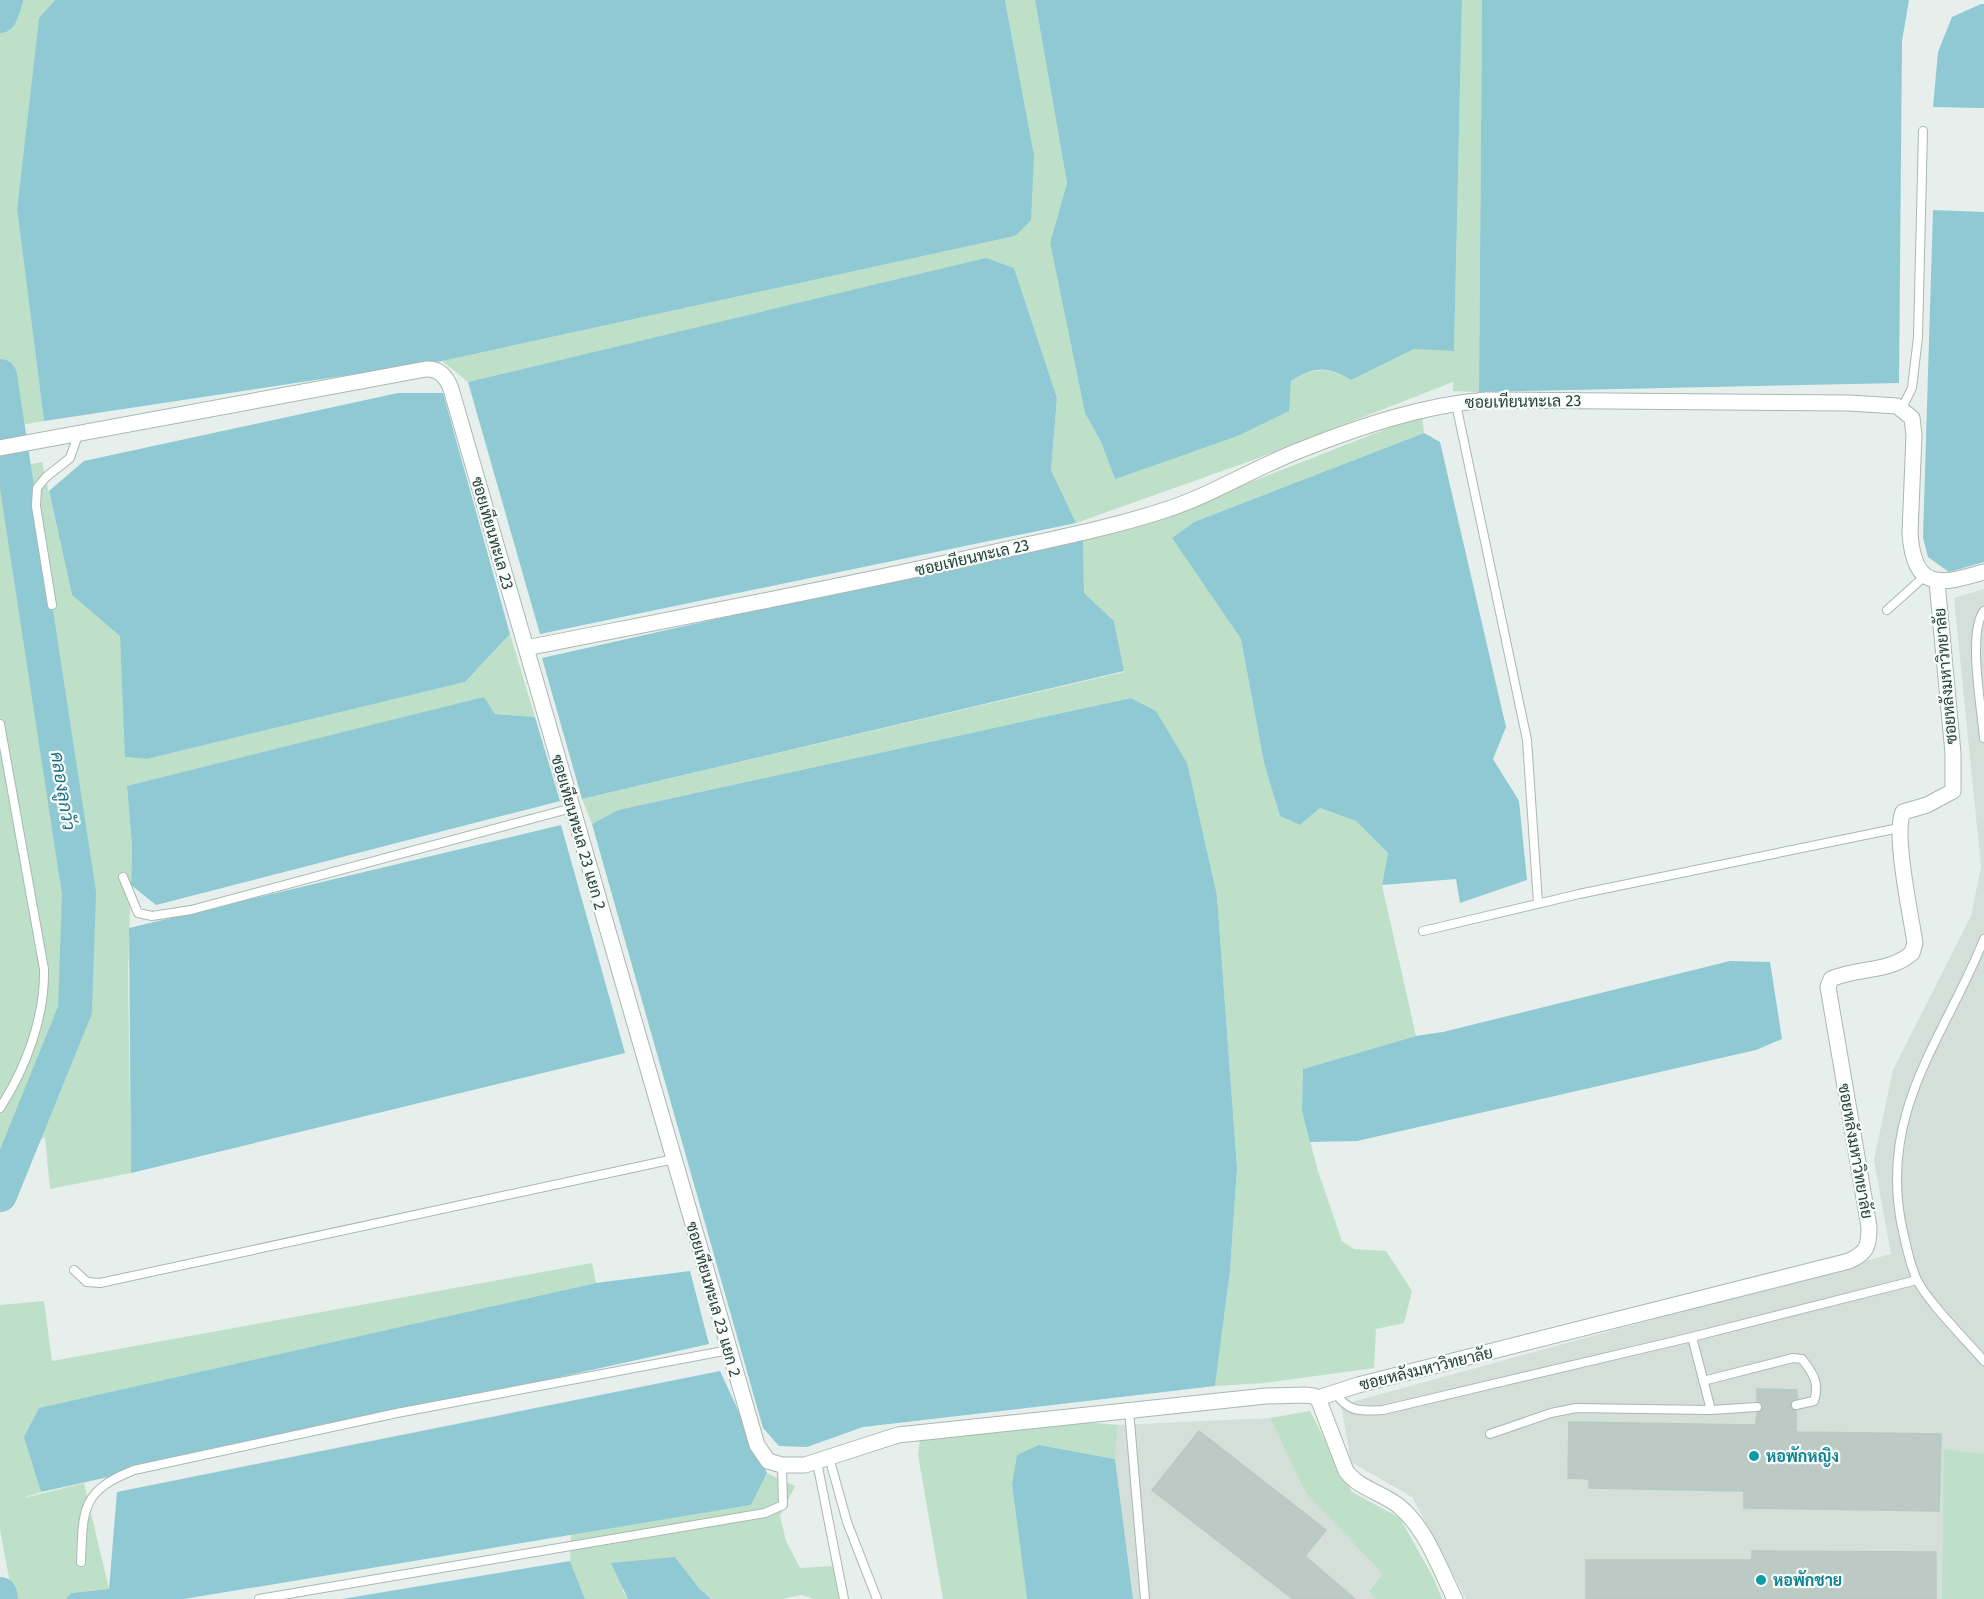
<svg xmlns="http://www.w3.org/2000/svg" width="1984" height="1599" font-family="'Fira Sans',Sarabun,sans-serif">
  <style>
    .built { fill: #d4dfda }
    .green { fill: #bfe0c8 }
    .water { fill: #8ec9d4 }
    .lines { fill: none; stroke-linecap: round; stroke-linejoin: round }
    .river { stroke: #8ec9d4; stroke-width: 34 }
    .building { fill: #bbcac4; stroke: #b8c9c2; stroke-width: 1.5 }
    .lane-casing { stroke: #a8b8b2; stroke-width: 10 }
    .street-casing { stroke: #a8b8b2; stroke-width: 17 }
    .lane { stroke: #fff; stroke-width: 8 }
    .street { stroke: #fff; stroke-width: 15 }
    .culture-dot { fill: #0f9aa8; stroke: #f7fbf9; stroke-width: 2 }
    .labels { text-anchor: middle; stroke-width: 4.5; stroke-linejoin: round; paint-order: stroke }
    .street-label { font-size: 16px; fill: #24423a; stroke: #f7fbf9 }
    .culture-label { font-size: 16px; font-weight: bold; fill: #0d838f; stroke: #f7fbf9; text-anchor: start }
    .water-label { font-size: 18px; font-style: italic; fill: #1c6f80; stroke: #f7fbf9 }
  </style>
  <rect width="100%" height="100%" fill="#e6efeb"/>
  <!-- built -->
  <path class="built" d="M1984,589v1010h-518l-54,-102 -61,-35 -10,-57 550,-151 -17,-94 19,-90 78,-154 10,-49 -27,-269z
    M1270,1418l35,74 79,82 -15,16 6,9h-242l-18,-140 3,-34z"/>
  <!-- green -->
  <path class="green" d="M0,0h55l-16,18 -22,191 27,212 -44,8z
    M1005,0h30l32,183 -17,60 35,170 16,29 14,36 123,-42 50,-25 3,-30c25,-14 35,-15 60,-1l63,-31 40,1 8,-350h20l-3,392 -26,-1v-9l-200,78 -177,63 -25,-53 6,-72 -43,-130 -28,-9 -518,123 -26,-21 573,-125 19,-81z
    M1422,415l2,18 -230,89 -22,16 69,101 23,124 16,53 20,9 20,-17 36,13 32,32 -6,32 34,151 -113,33 -1,42 16,60 24,70 12,8 32,2 26,40 -8,32 -28,6 -2,39 -110,15 -49,3 15,-115 7,-103 -20,-272 -61,-185 -25,-13 -513,112 -26,14 -10,-25 542,-127 -10,-51 -30,-28 -1,-56 96,-27z
    M42,462l30,133 48,40 6,122 21,2 318,-77 45,-48 25,83 -40,-3 -368,72 5,61 -4,126 3,200 -81,16 -5,-52 -45,26v-693z
    M592,1263l4,20 -556,125 -15,29 16,55 -21,7 64,-16 25,106 -38,4 -5,6h-53l-13,-69v-225l44,-4 8,60z
    M1310,1411l42,81 48,26 34,61 8,20h-67l-6,-8 14,-17 -78,-82 -35,-74z
    M1086,1422l32,3 -3,34 -76,-14 -27,41 15,113h-84l-25,-144 2,-16z
    M1944,1449l40,5v145h-42z
    M767,1473l28,13 -15,30 6,25 14,27 33,-2 6,33h-24l-13,-4 -20,4h-71l-12,-11 -24,-31 -53,33 6,9h-43l-15,-38 1,-27 180,-29z"/>
  <!-- water -->
  <path class="water" d="M55,0h950l29,155 -3,65 -16,16 -573,125 -398,60 -27,-212 22,-191z
    M1035,0h427l-8,351 -40,-2 -63,31c-25,-14 -35,-14 -60,1l-2,30 -51,25 -123,43 -14,-37 -16,-29 -35,-170 17,-60z
    M1482,0h427l-7,41 -3,342 -420,9z
    M1981,4h3v104l-51,-1 5,-55 14,-35z
    M1933,210l51,2v350l-35,10 -21,-15 -5,-19z
    M986,258l28,10 43,130 -6,72 25,53 -536,111 -72,-252z
    M398,393h45l67,241 -45,48 -318,77 -22,-2 -5,-121 -48,-41 -23,-104 35,-30z
    M1424,433l16,9 66,285 -13,32 26,42 8,79 -67,23 -4,-24 -74,6 6,-32 -32,-32 -36,-13 -20,17 -20,-9 -16,-53 -23,-124 -69,-101 22,-16z
    M1083,537l1,56 30,28 10,50 -542,128 -40,-141z
    M484,697l11,17 40,3 25,84 -404,104 -25,-20 1,-38 -5,-61z
    M1131,698l25,13 31,52 30,133 20,272 -7,103 -15,115 -352,41 -56,20 -28,-1 -16,-18 -171,-604 26,-14z
    M561,825l64,228 -494,120 -2,-245z
    M1730,961l40,1 12,77 -26,11 -399,91 -47,1 -8,-31 1,-42 113,-33 27,-4z
    M690,1271l19,73 -668,148 -17,-55 15,-29 557,-125z
    M720,1371l47,102 -16,32 -567,94h-118l5,-6 38,-4 8,-97z
    M1039,1445l76,14 18,140h-106l-15,-114 5,-30z
    M675,1557l24,31 12,11h-83l-17,-36z
    M570,1561l15,38h-243z"/>
  <g class="lines">
    <!-- river -->
    <path class="river" d="M0,16l6,-16
      M0,376l79,517 -4,117 -75,185
      M0,1594l1,5"/>
  </g>
  <!-- building -->
  <path class="building" d="M1757,1389l40,1v9l-7,7 6,5v21l145,2 -2,77 -195,-3v-17l-155,-3v-9l-21,-1 1,-56 187,3 1,-12 6,-6 -6,-6z
    M1199,1431l127,99 -21,26 50,43h-62l-141,-109z
    M1752,1551l184,1v47h-350v-39h166z"/>
  <g class="lines">
    <defs>
      <path id="lane" d="M1456,404l71,336 11,163
        M1902,408l10,-20 6,-51 5,-206
        M52,605l-16,-99 1,-18 9,-11 24,-19 8,-23
        M1887,610l38,-34
        M1984,611c-17,21 -2,99 0,127
        M0,724l44,245c1,48 -18,99 -44,139
        M123,877l15,36 14,3 39,-6 381,-102
        M1423,931l156,-37 320,-66
        M1984,939c-39,98 -104,169 -83,283 4,19 8,41 16,58 11,22 49,60 67,81
        M74,1270l13,12 13,1 574,-124
        M1692,1337l19,73
        M1703,1381l90,-23 9,1c11,14 18,24 12,42l-18,4
        M1335,1392c13,21 26,19 48,18l309,-73 225,-57
        M1129,1410l16,189
        M1490,1434l61,-21 25,-5 135,2 46,-3
        M829,1457l18,65 30,77
        M817,1462l27,137
        M81,1562c2,-53 0,-71 53,-92l263,-57 332,-63
        M259,1599l506,-86 18,-8 -1,-40"/>
      <path id="street" d="M0,448l426,-79c14,-1 21,9 25,20l306,1056 11,16 14,4h23l93,-30 368,-39 39,-1 9,1 5,5 27,70c13,18 38,22 54,36 27,23 39,61 55,92
        M526,648c152,-30 305,-59 456,-93 60,-14 121,-25 180,-44 49,-15 93,-44 141,-62 58,-23 121,-44 183,-49l363,3 48,3 15,12 2,17 -4,98c4,58 30,52 74,39
        M1318,1398l40,-13 491,-124c18,-8 20,-15 20,-34l-41,-240 3,-8c27,-12 58,-6 81,-26l3,-10c-4,-27 -22,-110 -12,-131l24,-7 26,-14v-38l-16,-171"/>
    </defs>
    <!-- lane casing -->
    <use href="#lane" class="lane-casing"/>
    <!-- street casing -->
    <use href="#street" class="street-casing"/>
    <!-- lane -->
    <use href="#lane" class="lane"/>
    <!-- street -->
    <use href="#street" class="street"/>
  </g>
  <!-- markers -->
  <g class="culture-dot">
    <circle cx="1754" cy="1456" r="6"/>
    <circle cx="1761" cy="1580" r="6"/>
  </g>
  <g class="labels">
    <!-- street labels -->
    <g class="street-label">
      <text transform="translate(1523 401) rotate(-1)" y="6">ซอยเทียนทะเล 23</text>
      <text transform="translate(493 533) rotate(74)" y="6">ซอยเทียนทะเล 23</text>
      <text transform="translate(972 557) rotate(-13)" y="6">ซอยเทียนทะเล 23</text>
      <text transform="translate(1945 676) rotate(-95)" y="6">ซอยหลังมหาวิทยาลัย</text>
      <text transform="translate(579 832) rotate(74)" y="6">ซอยเทียนทะเล 23 แยก 2</text>
      <text transform="translate(1856 1151) rotate(80)" y="6">ซอยหลังมหาวิทยาลัย</text>
      <text transform="translate(714 1299) rotate(74)" y="6">ซอยเทียนทะเล 23 แยก 2</text>
      <text transform="translate(1426 1368) rotate(-14)" y="6">ซอยหลังมหาวิทยาลัย</text>
    </g>
    <!-- culture labels -->
    <g class="culture-label">
      <text x="1766" y="1462">หอพักหญิง</text>
      <text x="1773" y="1586">หอพักชาย</text>
    </g>
    <!-- water labels -->
    <g class="water-label">
      <text transform="translate(63 791) rotate(81)" y="6">คลองลูกวัว</text>
    </g>
  </g>
</svg>
